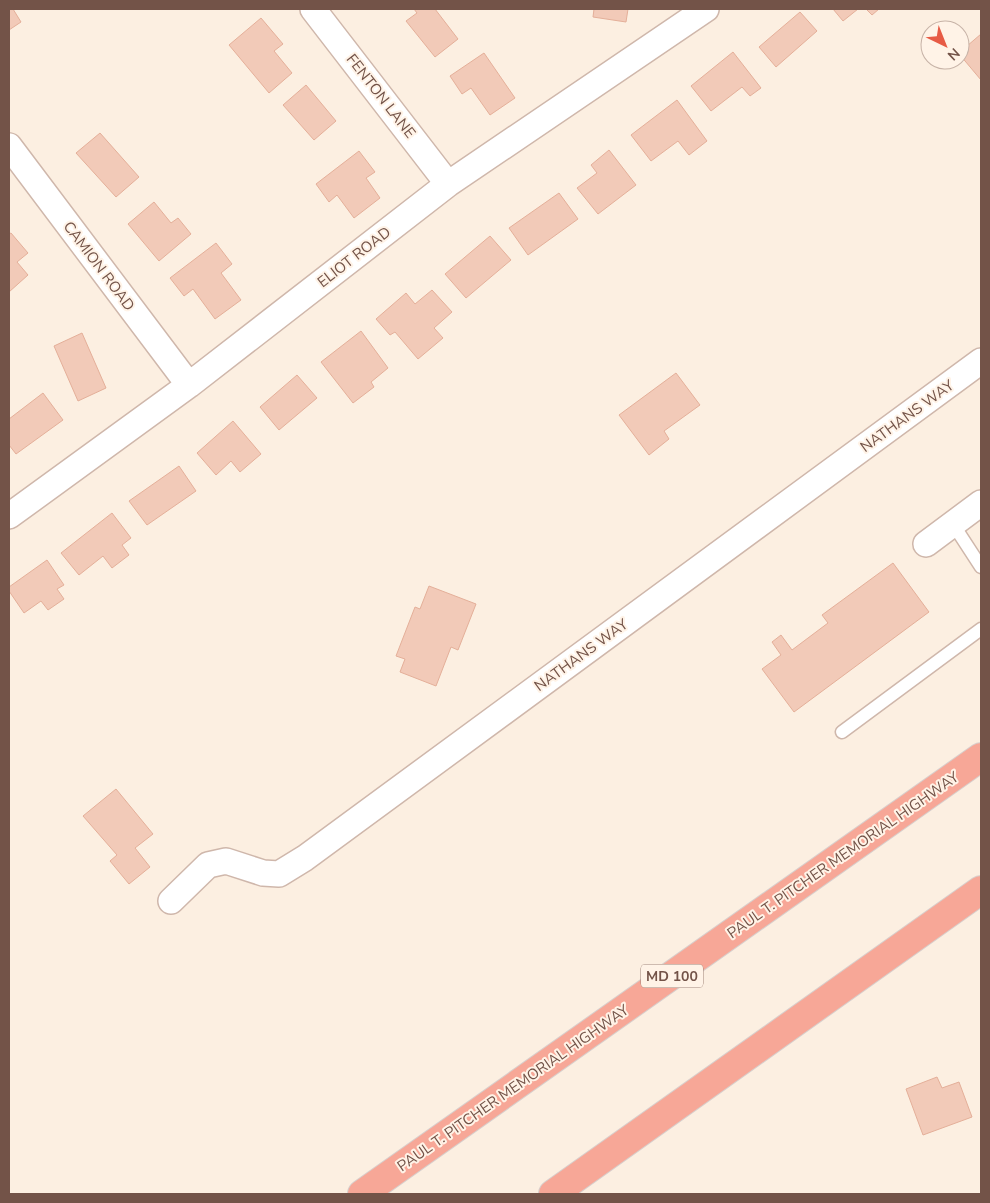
<svg xmlns="http://www.w3.org/2000/svg" width="990" height="1203" font-family="'Nunito Sans',sans-serif">
  <style>
    .building { fill: #f2cab8; stroke: #e4af99 }
    .lines { fill: none; stroke-linecap: round; stroke-linejoin: round }
    .service-casing { stroke: #cfb7ab; stroke-width: 15 }
    .minor-casing { stroke: #cfb7ab; stroke-width: 28 }
    .motorway-casing { stroke: #d8cfcc; stroke-width: 30 }
    .service { stroke: #fff; stroke-width: 12 }
    .minor { stroke: #fff; stroke-width: 25 }
    .motorway { stroke: #f7a797; stroke-width: 28 }
    .labels { text-anchor: middle; stroke-width: 4; stroke-linejoin: round; paint-order: stroke }
    .shield { fill: #fff3e7; stroke: #9d8378; stroke-width: 1 }
    .shield-label { font-size: 14px; font-weight: bold; fill: #735348 }
    .street-label { font-size: 15px; fill: #735348; stroke: #fff3e7 }
  </style>
  <rect width="100%" height="100%" fill="#fcefe1"/>
  <!-- building -->
  <path class="building" d="M9,9h4l8,13 -12,8z
    M414,9h21l23,30 -23,18 -29,-36 11,-8z
    M594,9h34l-2,13 -33,-5z
    M833,9h25l-15,12z
    M866,9h13l-7,6z
    M800,12l17,19 -41,36 -17,-20z
    M261,18l22,26 -9,7 18,22 -23,20 -40,-48z
    M981,34v46l-21,-25v-3z
    M733,52l28,36 -11,8 -8,-9 -31,24 -20,-25z
    M484,53l31,45 -25,17 -19,-27 -9,6 -12,-18z
    M306,85l30,36 -22,19 -31,-35z
    M677,100l30,41 -18,14 -11,-14 -27,20 -20,-26z
    M100,133l39,44 -23,20 -40,-44z
    M609,150l27,35 -38,29 -21,-26 20,-15 -6,-8z
    M359,151l16,21 -9,6 14,20 -26,20 -17,-23 -8,7 -13,-18z
    M559,193l19,26 -50,36 -19,-27z
    M154,202l17,21 7,-5 13,16 -32,27 -31,-37z
    M11,233l17,20 -11,9 11,13 -19,17v-58z
    M490,236l21,24 -45,38 -21,-24z
    M216,243l16,21 -11,9 20,27 -26,19 -22,-30 -9,7 -14,-18z
    M432,290l20,22 -18,16 9,10 -25,21 -23,-27 -5,3 -14,-16 30,-26 9,11z
    M361,331l27,37 -17,14 3,5 -21,16 -32,-41z
    M82,333l24,55 -28,13 -24,-55z
    M676,373l24,32 -36,26 5,8 -20,16 -30,-40z
    M297,375l20,23 -38,32 -19,-23z
    M43,393l20,27 -47,34 -7,-9v-26z
    M233,421l28,33 -21,18 -9,-11 -15,14 -19,-22z
    M179,466l17,25 -49,34 -18,-24z
    M112,513l19,25 -9,7 7,10 -17,13 -9,-12 -24,19 -18,-22z
    M47,560l17,25 -7,4 7,10 -16,11 -7,-9 -17,12 -15,-22v-4z
    M893,563l36,49 -135,100 -32,-43 19,-14 -9,-13 9,-7 11,15 36,-27 -6,-8z
    M429,586l47,18 -18,46 -7,-3 -15,39 -36,-14 5,-13 -9,-3 19,-49 5,2z
    M116,789l37,45 -18,14 15,19 -21,17 -19,-23 7,-6 -34,-39z
    M937,1077l5,11 17,-6 13,35 -49,18 -17,-46z"/>
  <g class="lines">
    <defs>
      <path id="service" d="M953,524l28,43
        M842,732l139,-103"/>
      <path id="minor" d="M313,9l135,175
        M9,146l180,239
        M9,516l180,-131 259,-201 258,-175
        M926,544l55,-41
        M171,901l37,-36 18,-4 37,12 16,1 26,-16 676,-497"/>
      <path id="motorway" d="M362,1194l619,-437
        M553,1194l428,-304"/>
    </defs>
    <!-- service casing -->
    <use href="#service" class="service-casing"/>
    <!-- minor casing -->
    <use href="#minor" class="minor-casing"/>
    <!-- motorway casing -->
    <use href="#motorway" class="motorway-casing"/>
    <!-- service -->
    <use href="#service" class="service"/>
    <!-- minor -->
    <use href="#minor" class="minor"/>
    <!-- motorway -->
    <use href="#motorway" class="motorway"/>
  </g>
  <g class="labels">
    <!-- shield labels -->
    <rect class="shield" x="641" y="964.5" width="62" height="23" rx="4"/>
    <g class="shield-label">
      <text x="672" y="981">MD 100</text>
    </g>
    <!-- street labels -->
    <g class="street-label">
      <text transform="translate(381 96) rotate(52)" y="5">FENTON LANE</text>
      <text transform="translate(354 257) rotate(-38)" y="5">ELIOT ROAD</text>
      <text transform="translate(99 266) rotate(53)" y="5">CAMION ROAD</text>
      <text transform="translate(907 416) rotate(-36)" y="5">NATHANS WAY</text>
      <text transform="translate(581 655) rotate(-36)" y="5">NATHANS WAY</text>
      <text transform="translate(843 855) rotate(-35)" y="5">PAUL T. PITCHER MEMORIAL HIGHWAY</text>
      <text transform="translate(513 1088) rotate(-35)" y="5">PAUL T. PITCHER MEMORIAL HIGHWAY</text>
    </g>
  </g>
  <!-- border -->
  <rect width="990" height="1203" fill="none" stroke="#735348" stroke-width="20"/>
  <!-- north arrow -->
  <g transform="translate(945 45) rotate(137)"><circle r="24" fill="#fff3e7" stroke="#c7b3a7"/>
  <path d="M0-4L9 19L0 12L-9 19Z" fill="#e75b45"/>
  <text y="-8" font-size="14" font-weight="bold" text-anchor="middle" fill="#735348">N</text>
  </g>
</svg>
